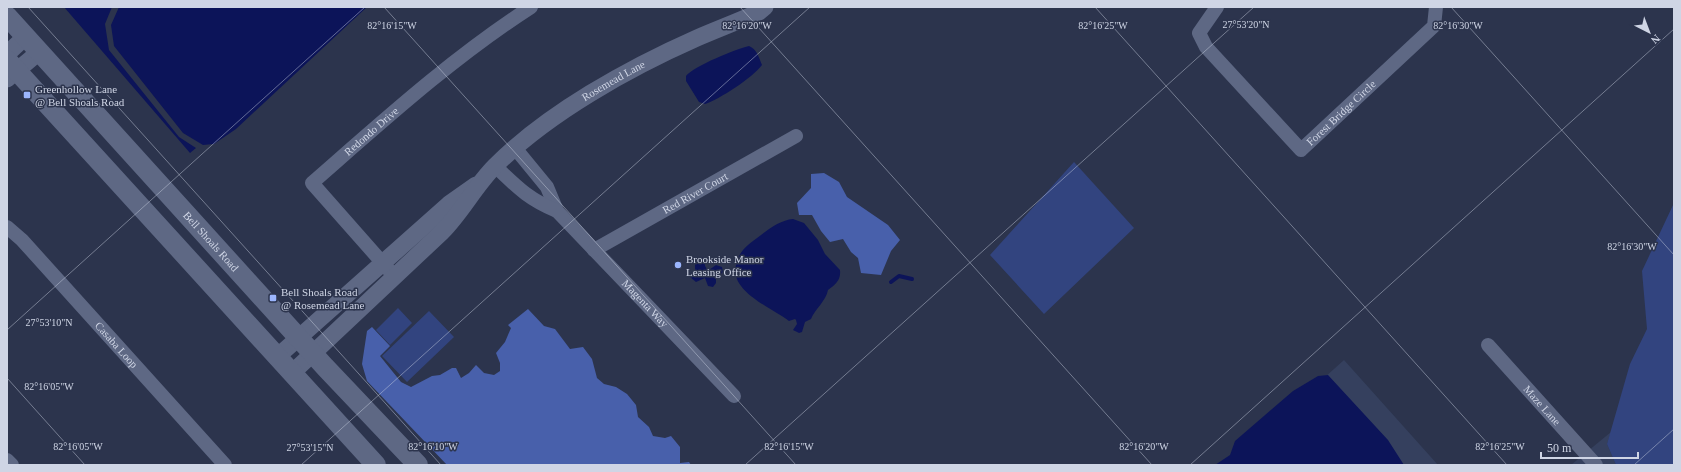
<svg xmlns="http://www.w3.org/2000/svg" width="1681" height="472" font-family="Georgia,serif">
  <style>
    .built { fill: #35405e }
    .green { fill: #32447f }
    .forest { fill: #4860ab }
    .water { fill: #0c1459 }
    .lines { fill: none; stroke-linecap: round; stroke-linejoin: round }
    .stream { stroke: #0c1459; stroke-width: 4 }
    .minor { stroke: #5e6884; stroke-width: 14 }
    .tertiary { stroke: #5e6884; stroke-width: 17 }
    .secondary { stroke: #5e6884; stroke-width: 20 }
    .ticks { fill: none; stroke: #cfd5e5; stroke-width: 1; stroke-opacity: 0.45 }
    .poi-dot { fill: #9bb5fd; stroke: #2c344d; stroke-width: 1.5 }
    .labels { text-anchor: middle; stroke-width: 3; stroke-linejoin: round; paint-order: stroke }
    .street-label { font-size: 11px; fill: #cfd5e5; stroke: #2c344d }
    .poi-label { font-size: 11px; fill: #cfd5e5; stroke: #2c344d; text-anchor: start }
    .ticks-label { font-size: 10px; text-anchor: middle; fill: #cfd5e5; stroke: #2c344d; stroke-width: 3; stroke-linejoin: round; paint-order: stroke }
  </style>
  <rect width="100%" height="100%" fill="#2c344d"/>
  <!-- built -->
  <path class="built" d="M1344,360l94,105h-211z
    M1611,432l-4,12 9,21h-45z"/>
  <!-- green -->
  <path class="green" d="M1074,162l60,66 -90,86 -54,-59z
    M1674,203v262h-58l-9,-21 23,-80 17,-35 -5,-58z
    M398,308l14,15 -22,22 -14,-15z
    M429,311l25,26 -47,45 -25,-26z"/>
  <!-- forest -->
  <path class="forest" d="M824,173l15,9 8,15 41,28 12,15 -9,11 -10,24 -20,-2 -3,-15 -7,-6 -8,-13 -13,3 -9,-11 -9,-16h-13l-2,-12 14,-15v-14z
    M528,309l16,17 11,3 15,20 13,-2 9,12 5,19 7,6 12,3 11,7 9,11 2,12 11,10 4,9 12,2 6,-2 9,11v16l9,-1 2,3h-244l-80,-84 -5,-17 5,-33 5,-4 18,19 -10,10 21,26 10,5 21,-11 8,-1 12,-7h4l5,10 8,-5 7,-8 8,8 10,2 6,-4v-8l-4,-10 9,-11 6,-14 -3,-3z"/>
  <!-- water -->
  <path class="water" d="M64,7h48l-7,17 4,26 70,87 17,11 -6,5z
    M119,7h248l-131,122 -22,15 -11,1 -20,-12 -69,-87 -3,-21z
    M749,46c8,3 10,12 13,19 -10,13 -42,34 -57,39l-6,-2 -13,-21v-5c8,-10 50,-27 63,-30z
    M793,219l11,4 14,17 7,14 15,16c1,10 -4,14 -12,20 -2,11 -13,19 -17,29l-6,3 -3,10 -3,1 -6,-3 4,-6 -1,-4 -1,-1 -6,2c-17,-13 -60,-30 -53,-56 3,-12 8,-17 17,-24 12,-9 26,-21 40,-22z
    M699,257h3l3,3v6l2,3 2,1 7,-5 6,2 1,5 -7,6v5l-3,4 -5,-1 -3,-8 -9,4 -6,-5v-3l5,-4v-9z
    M1328,375l60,65 16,25h-189l15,-10 5,-14 58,-50 25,-15z"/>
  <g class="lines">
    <!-- stream -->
    <path class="stream" d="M891,282l8,-6 13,3"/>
    <!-- minor -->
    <g class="minor">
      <path id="s1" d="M1217,7l-18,26 7,14 95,103 133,-124 2,-19"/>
      <path d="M515,148l32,39 10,24"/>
      <path id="s2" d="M495,166c22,21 33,33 62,45l177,185"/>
      <path id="s3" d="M7,227l15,13 203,225"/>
      <path id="s4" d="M594,250l202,-114"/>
      <path id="s5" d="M395,277l-83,-94c71,-62 140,-125 219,-176"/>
      <path id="s6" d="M1488,345l108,120"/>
      <path d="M7,460l5,5"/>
    </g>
    <!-- tertiary -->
    <g class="tertiary">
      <path d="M7,54l18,-17"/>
      <path d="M7,79l32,-27"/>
      <path d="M277,357l172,-153 27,-19"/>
      <path id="s7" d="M292,373l150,-141c20,-20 33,-46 53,-66 53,-53 134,-98 202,-128 21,-9 42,-17 62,-26l6,-5"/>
    </g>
    <!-- secondary -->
    <g class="secondary">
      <path id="s8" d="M7,16l318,351 93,98"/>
      <path d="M7,60l369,405"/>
    </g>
  </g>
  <!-- ticks -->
  <path class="ticks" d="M28,7l413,458M384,7l412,458M740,7l412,458M1095,7l412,458M1451,7l223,248M7,330l358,-323M7,378l78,87M301,465l509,-458M745,465l509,-458M1190,465l484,-436M1634,465l40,-36"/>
  <!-- markers -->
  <g class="poi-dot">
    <rect x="23" y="91" width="8" height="8" rx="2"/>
    <circle cx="678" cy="265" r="4"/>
    <rect x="269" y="294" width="8" height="8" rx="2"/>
  </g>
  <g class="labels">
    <!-- street labels -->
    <g class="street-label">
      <text dy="4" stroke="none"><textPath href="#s7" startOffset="437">Rosemead Lane</textPath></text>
      <text dy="4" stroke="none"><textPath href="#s1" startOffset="242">Forest Bridge Circle</textPath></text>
      <text dy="4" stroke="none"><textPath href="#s5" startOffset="204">Redondo Drive</textPath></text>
      <text dy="4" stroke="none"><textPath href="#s4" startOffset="116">Red River Court</textPath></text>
      <text dy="4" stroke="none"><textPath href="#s8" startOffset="304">Bell Shoals Road</textPath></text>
      <text dy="4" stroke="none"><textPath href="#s2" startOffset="205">Magenta Way</textPath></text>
      <text dy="4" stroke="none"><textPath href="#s3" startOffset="161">Casaba Loop</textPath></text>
      <text dy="4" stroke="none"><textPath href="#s6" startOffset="81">Maze Lane</textPath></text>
    </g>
    <!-- poi labels -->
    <g class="poi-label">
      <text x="35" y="93">Greenhollow Lane<tspan x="35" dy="13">@ Bell Shoals Road</tspan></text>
      <text x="686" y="263">Brookside Manor<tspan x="686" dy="13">Leasing Office</tspan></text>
      <text x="281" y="296">Bell Shoals Road<tspan x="281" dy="13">@ Rosemead Lane</tspan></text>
    </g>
  </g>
  <g class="ticks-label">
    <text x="1246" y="28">27°53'20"N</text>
    <text x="392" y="29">82°16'15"W</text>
    <text x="747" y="29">82°16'20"W</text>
    <text x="1103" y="29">82°16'25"W</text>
    <text x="1458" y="29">82°16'30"W</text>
    <text x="1632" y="250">82°16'30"W</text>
    <text x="49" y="326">27°53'10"N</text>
    <text x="49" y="390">82°16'05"W</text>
    <text x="78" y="450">82°16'05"W</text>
    <text x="433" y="450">82°16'10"W</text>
    <text x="789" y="450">82°16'15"W</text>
    <text x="1144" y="450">82°16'20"W</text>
    <text x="1500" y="450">82°16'25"W</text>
    <text x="310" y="451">27°53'15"N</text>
  </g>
  <!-- border -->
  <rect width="1681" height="472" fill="none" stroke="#cfd5e5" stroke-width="16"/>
  <!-- north arrow -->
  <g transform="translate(1649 32) rotate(138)" stroke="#2c344d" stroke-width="3" paint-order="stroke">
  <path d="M0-3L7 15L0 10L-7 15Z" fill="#cfd5e5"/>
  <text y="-6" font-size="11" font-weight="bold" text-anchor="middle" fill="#cfd5e5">N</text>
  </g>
  <!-- scale -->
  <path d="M1541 452v6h97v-6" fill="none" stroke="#cfd5e5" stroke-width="2"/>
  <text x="1547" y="452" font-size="12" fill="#cfd5e5" stroke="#2c344d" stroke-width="3" paint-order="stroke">50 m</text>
</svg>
